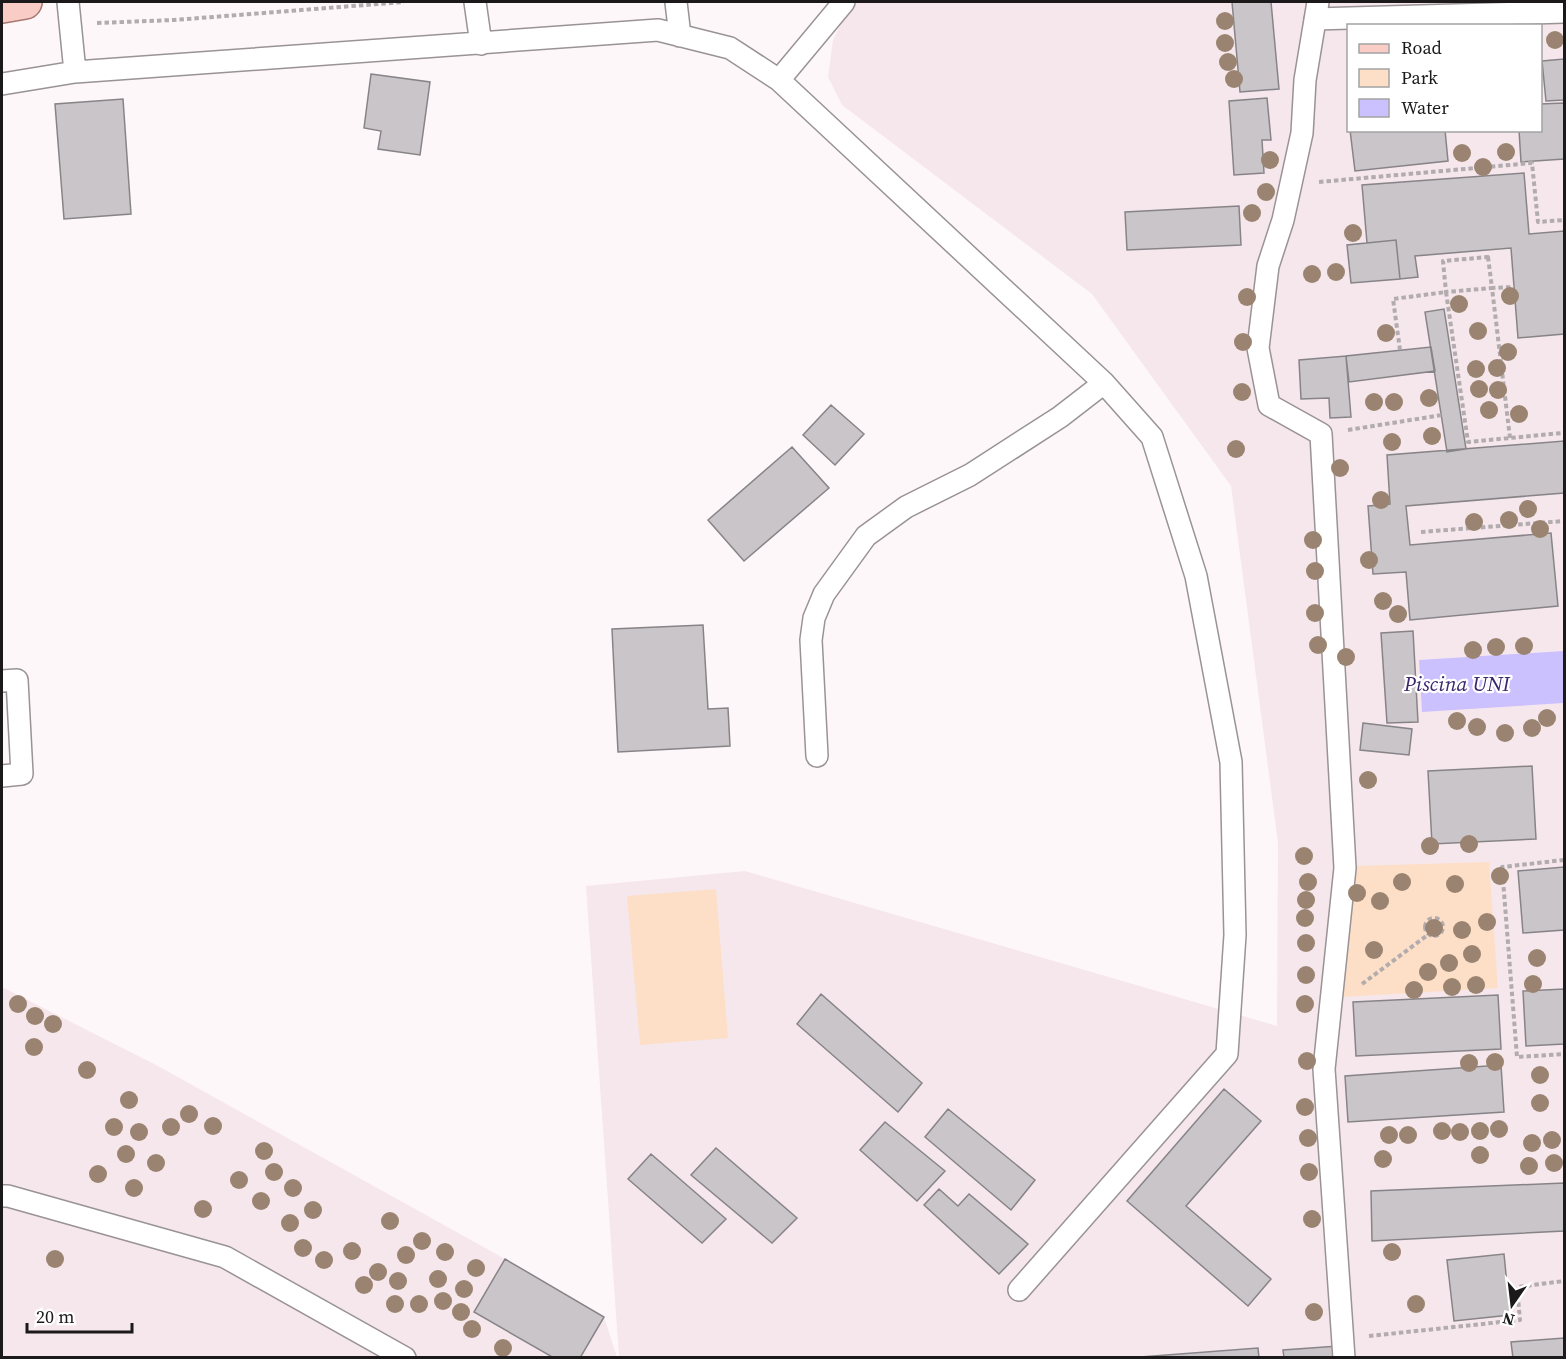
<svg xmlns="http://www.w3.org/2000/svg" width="1566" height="1359" font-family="'Source Serif 4',serif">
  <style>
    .built { fill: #f6e7ec; fill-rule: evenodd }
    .green { fill: #fddfc7 }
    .water { fill: #ccc1ff }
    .building { fill: #c9c5c9; stroke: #878488; stroke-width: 1.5 }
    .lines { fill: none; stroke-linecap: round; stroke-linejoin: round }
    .lane-casing { stroke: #999395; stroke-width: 24 }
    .primary-casing { stroke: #a97871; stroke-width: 36 }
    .path { stroke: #b2acae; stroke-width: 4; stroke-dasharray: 4.5 3; stroke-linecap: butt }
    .lane { stroke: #fff; stroke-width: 21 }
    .primary { stroke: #f9cdc6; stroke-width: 33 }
    .tree { fill: #9a8471 }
    .labels { text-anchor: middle; stroke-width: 4.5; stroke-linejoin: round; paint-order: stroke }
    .water-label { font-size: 21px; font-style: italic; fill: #3c276d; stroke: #fff }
  </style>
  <rect width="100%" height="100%" fill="#fef7f9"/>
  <!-- built -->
  <path class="built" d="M852,2h712v1355h-945l-33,-471 159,-15 532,155 1,-183 -47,-357 -139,-192 -250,-189 -14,-28 5,-37zM1348,26h192v104h-192z
    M2,987l156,79 347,193 99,58 13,40h-615z"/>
  <!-- green -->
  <path class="green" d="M1489,862l9,126 -155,9 12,-131z
    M716,889l12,149 -88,7 -13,-149z"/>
  <!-- water -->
  <path class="water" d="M1564,651v52l-142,9 -3,-52z"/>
  <!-- building -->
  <path class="building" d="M1232,2h39l8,87 -39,3z
    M1564,59v41l-18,1 -4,-40z
    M371,74l59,8 -10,73 -42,-6 3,-18 -17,-3z
    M1267,98l4,42h-9l2,33 -30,2 -5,-74z
    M123,99l8,115 -67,5 -9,-115z
    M1564,103v56l-43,3 -2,-32h21v-26z
    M1350,130h95l3,31 -93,10z
    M1524,173l5,61 35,-3v103l-46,4 -7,-90 -96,8 3,21 -18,2 -4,-39 -29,3 -5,-58z
    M1239,206l2,39 -114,5 -2,-38z
    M1396,240l4,39 -49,4 -4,-38z
    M1444,309l22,140 -19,3 -22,-140z
    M1431,347l4,24 -86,11 -3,-26z
    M1346,356l5,61 -21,1 -1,-20 -28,1 -2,-39z
    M831,405l33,29 -29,31 -32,-30z
    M1564,441v52l-158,13 4,39 141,-12 7,73 -148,14 -4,-48 -33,2 -5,-68 22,-2 -3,-49z
    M792,447l37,41 -85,73 -36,-41z
    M703,625l5,84 20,-1 2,38 -112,6 -6,-123z
    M1413,631l5,91 -31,1 -6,-90z
    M1363,723l49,6 -3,26 -49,-5z
    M1532,766l4,73 -104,5 -4,-73z
    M1564,867v63l-41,3 -5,-62z
    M1564,989v55l-38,2 -3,-55z
    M821,994l101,89 -24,29 -101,-88z
    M1498,995l3,54 -145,7 -3,-54z
    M1501,1065l3,47 -156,10 -3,-46z
    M1224,1089l37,32 -75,85 85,73 -23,27 -121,-105z
    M948,1109l87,71 -24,30 -86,-73z
    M885,1122l60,49 -28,30 -57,-51z
    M716,1148l81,70 -25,25 -81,-68z
    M651,1154l75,65 -24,24 -74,-64z
    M1564,1183v48l-192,10 -1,-50z
    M939,1189l19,17 11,-12 59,50 -29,30 -75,-69z
    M1504,1254l6,61 -56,6 -7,-61z
    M505,1259l99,58 -24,41h-26l-80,-46z
    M1564,1338v20h-51l-2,-16z
    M1338,1346l1,12h-55l-1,-8z
    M1258,1348l1,10h-132z"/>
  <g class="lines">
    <defs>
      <path id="lane" d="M68,2l7,70
        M475,2l6,42
        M676,2l4,34
        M1318,2l-13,78 -3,53 -19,87 -15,46 -10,82 11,57 52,29 24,434 -21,201 20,289
        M1315,19l249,-7
        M779,80l65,-78
        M2,84l73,-12 583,-42 72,18 49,32 325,303 48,54 44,139 35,186 4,173 -8,119 -208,236
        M2,681l15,-1 5,94 -20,2
        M817,756l-6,-116 3,-22 10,-24 42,-58 40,-29 64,-32 90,-58 44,-34
        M2,1196h6l217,61 180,101"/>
      <path id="primary" d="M2,6l23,-4"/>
    </defs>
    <!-- lane casing -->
    <use href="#lane" class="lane-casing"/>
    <!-- primary casing -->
    <use href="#primary" class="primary-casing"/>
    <!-- path -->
    <path class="path" d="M97,23l77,-3 230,-18
      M1319,182l213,-19 6,59 26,-2
      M1488,257l4,31 -46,4 -3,-31z
      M1400,350l-7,-51 53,-7 22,150 94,-9
      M1348,430l94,-15
      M1510,438l-18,-150 22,-1
      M1421,532l143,-11
      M1564,860l-62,7 15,190 47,-3
      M1425 927a9 9 0 1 1 18 0a9 9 0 1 1-18 0Z
      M1362,984l67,-50
      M1369,1336l151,-16 -3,-33 47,-6"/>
    <!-- lane -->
    <use href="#lane" class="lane"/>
    <!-- primary -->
    <use href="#primary" class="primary"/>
  </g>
  <!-- trees -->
  <g class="tree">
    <circle cx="1225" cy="21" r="9"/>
    <circle cx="1555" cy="40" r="9"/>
    <circle cx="1225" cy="43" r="9"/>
    <circle cx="1228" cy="62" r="9"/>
    <circle cx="1234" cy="79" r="9"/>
    <circle cx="1506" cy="152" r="9"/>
    <circle cx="1462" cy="153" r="9"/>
    <circle cx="1270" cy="160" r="9"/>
    <circle cx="1483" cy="167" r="9"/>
    <circle cx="1266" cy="192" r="9"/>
    <circle cx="1252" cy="213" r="9"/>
    <circle cx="1353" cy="233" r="9"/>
    <circle cx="1336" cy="272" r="9"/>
    <circle cx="1312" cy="274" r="9"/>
    <circle cx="1510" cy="296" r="9"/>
    <circle cx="1247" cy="297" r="9"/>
    <circle cx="1459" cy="304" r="9"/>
    <circle cx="1478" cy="331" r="9"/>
    <circle cx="1386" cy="333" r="9"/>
    <circle cx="1243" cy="342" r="9"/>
    <circle cx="1508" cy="352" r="9"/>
    <circle cx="1497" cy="368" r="9"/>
    <circle cx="1476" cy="369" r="9"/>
    <circle cx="1479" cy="389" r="9"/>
    <circle cx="1498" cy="390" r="9"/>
    <circle cx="1242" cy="392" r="9"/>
    <circle cx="1429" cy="398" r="9"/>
    <circle cx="1374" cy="402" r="9"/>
    <circle cx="1394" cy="402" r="9"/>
    <circle cx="1489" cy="410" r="9"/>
    <circle cx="1519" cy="414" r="9"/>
    <circle cx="1432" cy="436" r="9"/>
    <circle cx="1392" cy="442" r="9"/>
    <circle cx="1236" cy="449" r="9"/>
    <circle cx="1340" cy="468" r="9"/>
    <circle cx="1381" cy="500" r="9"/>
    <circle cx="1528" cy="509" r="9"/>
    <circle cx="1509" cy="520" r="9"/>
    <circle cx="1474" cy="522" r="9"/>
    <circle cx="1540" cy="529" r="9"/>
    <circle cx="1313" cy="540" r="9"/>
    <circle cx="1369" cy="560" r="9"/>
    <circle cx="1315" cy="571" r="9"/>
    <circle cx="1383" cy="601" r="9"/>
    <circle cx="1315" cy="613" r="9"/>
    <circle cx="1398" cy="614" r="9"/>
    <circle cx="1318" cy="645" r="9"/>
    <circle cx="1524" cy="646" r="9"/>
    <circle cx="1496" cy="647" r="9"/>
    <circle cx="1473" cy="650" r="9"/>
    <circle cx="1346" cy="657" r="9"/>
    <circle cx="1547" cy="718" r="9"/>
    <circle cx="1457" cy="721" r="9"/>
    <circle cx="1477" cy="727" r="9"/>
    <circle cx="1532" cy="728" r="9"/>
    <circle cx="1505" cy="733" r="9"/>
    <circle cx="1368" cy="780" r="9"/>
    <circle cx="1469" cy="844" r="9"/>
    <circle cx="1430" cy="846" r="9"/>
    <circle cx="1304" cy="856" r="9"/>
    <circle cx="1500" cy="876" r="9"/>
    <circle cx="1308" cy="882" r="9"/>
    <circle cx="1402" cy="882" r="9"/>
    <circle cx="1455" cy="884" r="9"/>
    <circle cx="1357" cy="893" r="9"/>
    <circle cx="1306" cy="900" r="9"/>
    <circle cx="1380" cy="901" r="9"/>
    <circle cx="1305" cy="918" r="9"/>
    <circle cx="1487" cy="922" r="9"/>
    <circle cx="1434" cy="928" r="9"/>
    <circle cx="1462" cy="930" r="9"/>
    <circle cx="1306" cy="943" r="9"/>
    <circle cx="1374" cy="950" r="9"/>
    <circle cx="1472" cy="954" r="9"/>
    <circle cx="1537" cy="958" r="9"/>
    <circle cx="1449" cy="963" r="9"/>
    <circle cx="1428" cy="972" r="9"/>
    <circle cx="1306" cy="975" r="9"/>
    <circle cx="1533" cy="984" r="9"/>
    <circle cx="1476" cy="985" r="9"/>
    <circle cx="1452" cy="987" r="9"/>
    <circle cx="1414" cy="990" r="9"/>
    <circle cx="18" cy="1004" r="9"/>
    <circle cx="1305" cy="1004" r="9"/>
    <circle cx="35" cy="1016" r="9"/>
    <circle cx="53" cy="1024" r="9"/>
    <circle cx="34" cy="1047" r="9"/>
    <circle cx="1307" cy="1061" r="9"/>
    <circle cx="1495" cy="1062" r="9"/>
    <circle cx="1469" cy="1063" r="9"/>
    <circle cx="87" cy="1070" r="9"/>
    <circle cx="1540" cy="1075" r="9"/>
    <circle cx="129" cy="1100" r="9"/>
    <circle cx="1540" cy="1103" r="9"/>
    <circle cx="1305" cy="1107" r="9"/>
    <circle cx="189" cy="1114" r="9"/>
    <circle cx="213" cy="1126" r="9"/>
    <circle cx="114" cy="1127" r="9"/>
    <circle cx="171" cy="1127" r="9"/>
    <circle cx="1499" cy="1129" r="9"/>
    <circle cx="1442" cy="1131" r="9"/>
    <circle cx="1480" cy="1131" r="9"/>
    <circle cx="139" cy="1132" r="9"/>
    <circle cx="1460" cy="1132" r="9"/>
    <circle cx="1389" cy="1135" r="9"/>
    <circle cx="1408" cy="1135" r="9"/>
    <circle cx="1308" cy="1138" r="9"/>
    <circle cx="1552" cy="1140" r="9"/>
    <circle cx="1532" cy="1143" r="9"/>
    <circle cx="264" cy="1151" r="9"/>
    <circle cx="126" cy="1154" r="9"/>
    <circle cx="1480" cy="1155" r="9"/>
    <circle cx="1383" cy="1159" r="9"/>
    <circle cx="156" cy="1163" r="9"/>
    <circle cx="1554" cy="1163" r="9"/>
    <circle cx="1529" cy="1166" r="9"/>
    <circle cx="274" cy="1172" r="9"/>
    <circle cx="1309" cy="1172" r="9"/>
    <circle cx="98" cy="1174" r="9"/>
    <circle cx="239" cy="1180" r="9"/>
    <circle cx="134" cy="1188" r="9"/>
    <circle cx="293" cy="1188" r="9"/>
    <circle cx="261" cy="1201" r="9"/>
    <circle cx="203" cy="1209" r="9"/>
    <circle cx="313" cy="1210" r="9"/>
    <circle cx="1312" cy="1219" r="9"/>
    <circle cx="390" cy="1221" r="9"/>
    <circle cx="290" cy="1223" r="9"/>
    <circle cx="422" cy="1241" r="9"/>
    <circle cx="303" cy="1248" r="9"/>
    <circle cx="352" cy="1251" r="9"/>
    <circle cx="445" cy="1252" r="9"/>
    <circle cx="1392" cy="1252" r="9"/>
    <circle cx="406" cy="1255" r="9"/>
    <circle cx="55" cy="1259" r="9"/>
    <circle cx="324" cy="1260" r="9"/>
    <circle cx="476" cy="1268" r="9"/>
    <circle cx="378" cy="1272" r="9"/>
    <circle cx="438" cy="1279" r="9"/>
    <circle cx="398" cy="1281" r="9"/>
    <circle cx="364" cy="1285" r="9"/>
    <circle cx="464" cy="1289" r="9"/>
    <circle cx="443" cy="1301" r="9"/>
    <circle cx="395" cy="1304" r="9"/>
    <circle cx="419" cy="1304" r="9"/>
    <circle cx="1416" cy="1304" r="9"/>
    <circle cx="461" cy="1312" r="9"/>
    <circle cx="1314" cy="1312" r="9"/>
    <circle cx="472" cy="1329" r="9"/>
    <circle cx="503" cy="1348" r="9"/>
  </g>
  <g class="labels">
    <!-- water labels -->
    <g class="water-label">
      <text x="1457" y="691">Piscina UNI</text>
    </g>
  </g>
  <!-- border -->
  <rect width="1566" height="1359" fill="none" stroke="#1b191a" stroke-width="6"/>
  <!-- legend -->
  <rect x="1347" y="24" width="195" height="108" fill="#ffffff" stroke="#a4a3a3" stroke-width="1.5"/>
  <rect x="1359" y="44" width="30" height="9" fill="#f9cdc6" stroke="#a4a3a3" stroke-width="1.5"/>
  <text x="1401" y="54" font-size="18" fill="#1b191a">Road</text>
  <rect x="1359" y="69" width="30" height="18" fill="#fddfc7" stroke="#a4a3a3" stroke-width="1.5"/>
  <text x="1401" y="84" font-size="18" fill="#1b191a">Park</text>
  <rect x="1359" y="99" width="30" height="18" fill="#ccc1ff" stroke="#a4a3a3" stroke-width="1.5"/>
  <text x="1401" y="114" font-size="18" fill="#1b191a">Water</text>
  <!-- north arrow -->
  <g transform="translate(1512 1305) rotate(194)" stroke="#ffffff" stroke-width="4.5" paint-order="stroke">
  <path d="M0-4.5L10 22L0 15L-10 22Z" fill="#1b191a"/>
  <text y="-9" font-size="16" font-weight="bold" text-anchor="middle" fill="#1b191a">N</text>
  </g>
  <!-- scale -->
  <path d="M27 1323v9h105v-9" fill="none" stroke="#1b191a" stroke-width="3"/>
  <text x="36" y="1323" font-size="18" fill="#1b191a" stroke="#ffffff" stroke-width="4.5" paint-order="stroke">20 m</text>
</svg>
